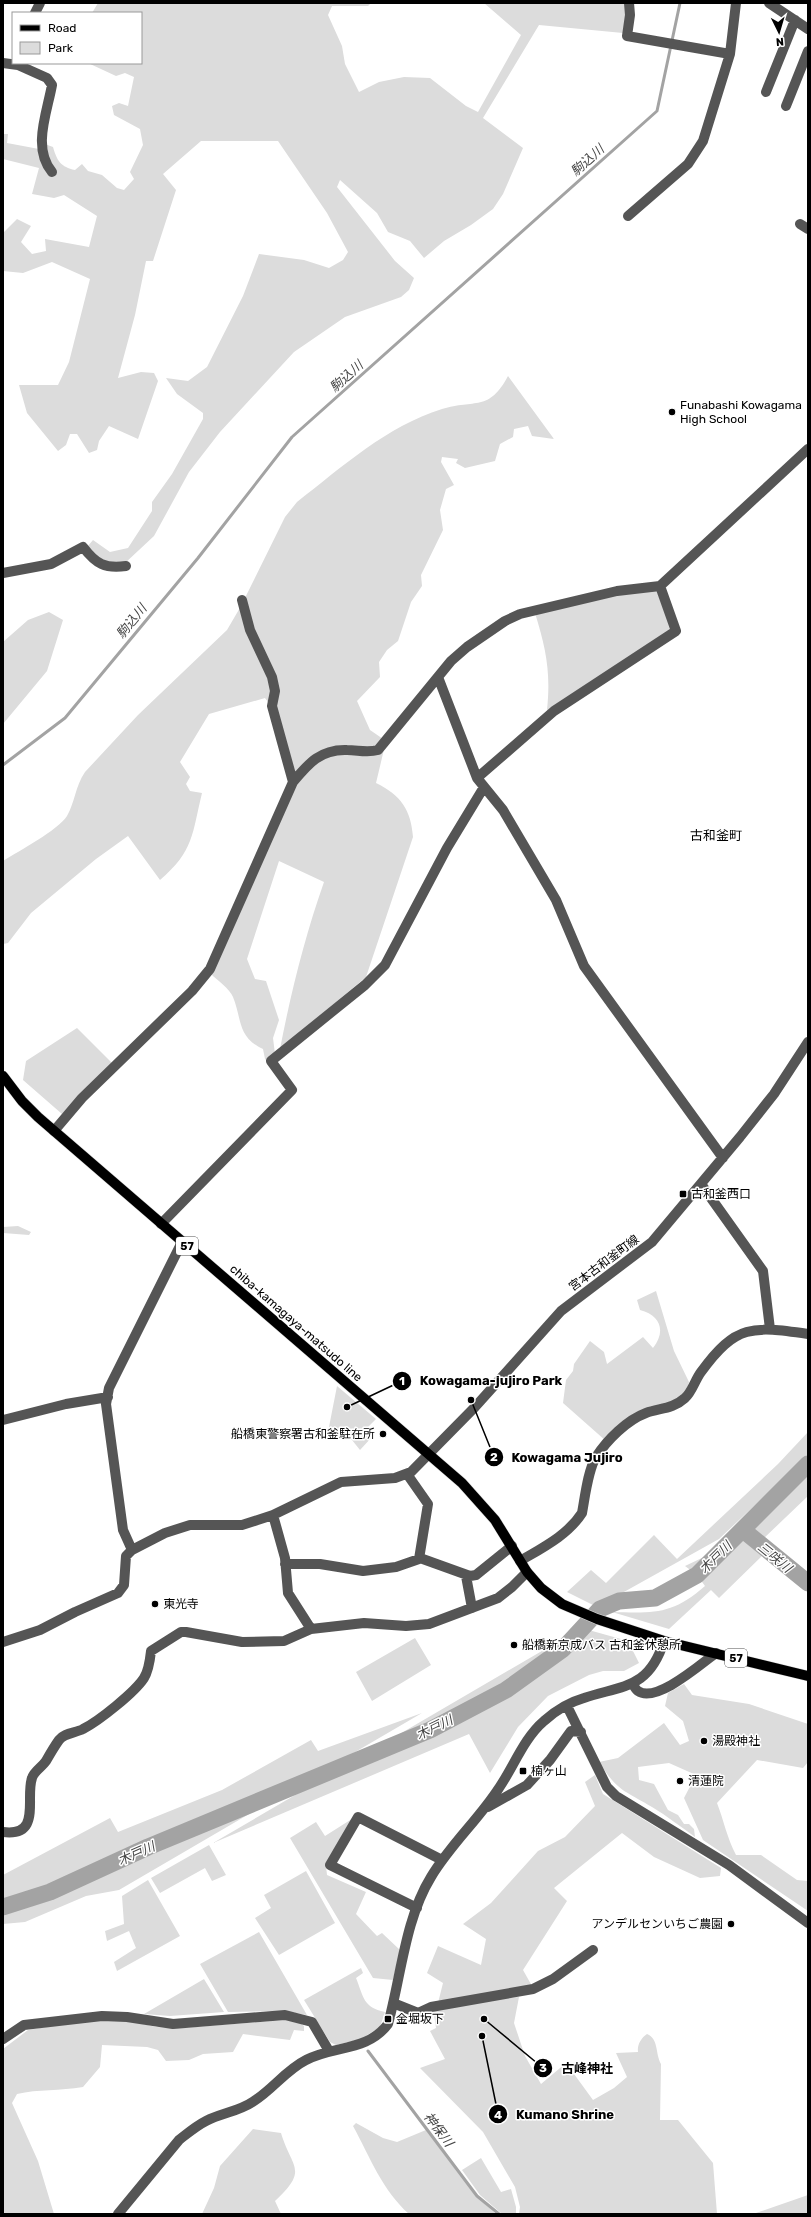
<svg xmlns="http://www.w3.org/2000/svg" width="811" height="2217" font-family="Rubik,'Noto Sans JP',sans-serif">
  <style>
    .green { fill: #dcdcdc }
    .lines { fill: none; stroke-linecap: round; stroke-linejoin: round }
    .stream { stroke: #a3a3a3; stroke-width: 3 }
    .river { stroke: #a3a3a3; stroke-width: 17 }
    .major-casing { stroke: #dbdbdb; stroke-width: 11 }
    .minor { stroke: #555; stroke-width: 10 }
    .major { stroke: #000; stroke-width: 10 }
    .poi-dot { fill: #000; stroke: #fff; stroke-width: 1.5 }
    .labels { text-anchor: middle; stroke-width: 3; stroke-linejoin: round; paint-order: stroke }
    .shield { fill: #fff; stroke: #4c4c4c; stroke-width: 1 }
    .shield-label { font-size: 11px; font-weight: bold; fill: #000 }
    .poi-label { font-size: 12px; fill: #000; stroke: #fff; text-anchor: start }
    .street-label { font-size: 12px; fill: #000; stroke: #fff }
    .water-label { font-size: 13px; font-style: italic; fill: #444; stroke: #fff }
    .neighbourhood-label { font-size: 13px; fill: #000; stroke: #fff }
    .leader { fill: none; stroke: #000; stroke-width: 1.5 }
    .callout-dot { fill: #000; stroke: #fff; stroke-width: 1.5 }
    .mark-label { font-size: 12px; text-anchor: middle; font-weight: bold; fill: #fff }
    .callout-label { font-size: 13px; text-anchor: middle; font-weight: bold; fill: #000; stroke: #fff; stroke-width: 3; stroke-linejoin: round; paint-order: stroke }
  </style>
  <rect width="100%" height="100%" fill="#fff"/>
  <!-- green -->
  <path class="green" d="M98,3h273l-3,3h-36l-4,9 14,31 3,18 14,28 20,-10 25,-5 26,1 36,28 12,6 43,-77 -37,-32h142l1,4 -4,26 -84,-8 -56,93 40,30 -20,46 -10,15 -22,16 -27,16 -20,17 -14,-17 -22,-9 -11,-19 -37,-33 -3,7 58,74 19,17 -5,12 -8,7 -56,20 -51,35 -74,80 -31,40 -35,64 -30,28 -13,2 -24,-19 6,-7 17,12 18,-4 24,-37v-9l20,-28 31,-55v-6l-26,-19 -11,-16 22,3 19,-14 36,-71 16,-42 45,6 25,8 14,-8 5,-8 -21,-39 -49,-72h-77l-38,33 13,16 -23,71h-7l-11,54 -17,63 23,-6 13,1 4,8 -20,58 -29,-13 -10,15 -2,9 -8,3 -12,-19h-7l-4,11 -8,6 -31,-38 -8,-28h39l11,-23 21,-83 -38,-17 -29,11 -20,-2v-38l14,-14 14,7 -10,16 11,12 14,-3 -1,-12 44,8 8,-31 -33,-21 -10,3 -22,-4 7,-26 -36,-9v-25h5l-1,9 32,6 3,-6 11,4c4,14 8,20 22,23l7,-6 6,7 14,4 15,13 7,2 10,-11 -4,-7 13,-27 -3,-16 -26,-14 -2,-9 7,-3 9,3 6,-29 -9,-4 -9,3 -28,-13h53v-50h-49z
    M508,376l46,63 -22,-3 -4,-10 -14,3 -1,8 -13,7 -5,17 -30,7 -9,-5 2,-4 -16,-2 -1,5 13,23 -8,4 -6,21 3,20 -22,45 1,11 -11,16 -13,39 -11,9 -8,12 1,15 -23,24 13,29 16,11 -10,42c25,12 35,27 37,54l-47,140 -86,72c11,-57 25,-113 44,-167l-45,-21 -32,98 8,20 11,2 13,39 -6,18 2,16 -4,11 -6,-6 -2,-10c-26,-12 -21,-30 -30,-52 -3,-8 -16,-17 -22,-23l84,-189 -25,-80 -5,-7 -56,16 -29,48 10,15 -4,7 4,7 12,2c-10,41 -8,58 -42,87l-32,-44 -32,23 -65,54 -23,30 -5,1v-83c16,-10 55,-31 64,-45 8,-14 8,-29 18,-44l53,-57 89,-85 14,-24 44,-89 12,-15c45,-35 90,-76 145,-93 33,-10 47,3 66,-33z
    M656,589l15,40 -124,81c4,-38 -1,-61 -12,-97l53,-13z
    M49,612l14,8 -16,51 -44,53v-82l25,-22z
    M77,1028l36,36 -51,50 -39,-34 3,-19z
    M18,1226l13,6 -2,3 -26,-2v-6z
    M656,1291l18,60 15,31 -4,14 -27,14 -52,31 -43,-38 3,-23 7,-9 1,-7 16,-23 14,11 3,12 36,-27 10,11c13,-16 8,-33 -13,-38l-3,-10z
    M337,1386l39,33 -11,11 7,7 -12,13 -8,-10 -23,-13z
    M808,1432v23l-89,84 -122,68 -30,-15 24,-22 15,13 48,-48 23,24 101,-95z
    M808,1466v30l-46,44 -17,-14z
    M739,1530l26,23 -46,45 -8,-8 -42,39 -57,-17c42,1 60,3 93,-26l-8,-11 -12,-9 40,-19z
    M578,1627l50,14 11,22 -15,8h-21l-14,4 -41,21 -30,31 -28,46 -21,-39 -256,109 334,-195z
    M415,1638l16,27 -59,36 -16,-29z
    M684,1684l8,11 57,9 59,20v38l-5,6 -46,-8 -40,43c7,18 10,35 19,52h25l36,25 11,1v30l-105,-71 -19,-42 12,-23 -27,-12 -31,4 1,13 15,4 14,26 10,5 6,9h5l5,5 1,8c-14,-10 -28,-21 -43,-30 -28,-17 -34,-15 -53,-45l19,-4 46,-35 16,22 9,-4 -6,-20 -18,-15 3,-13z
    M422,1713l-303,177 -33,6 -61,26 -22,2v-49l107,-57 8,14 104,-42 89,-50 7,11z
    M595,1775l8,19 118,74 -1,8 -20,2 -46,-21 -32,-24 -68,55 13,13 -44,69 9,16 -94,17 5,-20 -16,-10 11,-27 43,19 5,-26 -23,-15 28,-21 47,-52 27,-14 30,-31 -10,-24z
    M355,1817l-29,49 1,9 39,17 -10,22 21,22 5,-3 18,17 -7,30 -20,-2 -83,-140 26,-16 9,14z
    M209,1845l17,30 -14,6 -7,-13 -45,25 -9,-15z
    M306,1871l29,52 -56,32 -24,-37 16,-10 -7,-13z
    M148,1880l32,56 -63,35 -3,-9 22,-14 -7,-17 -22,10 -2,-10 19,-7 -2,-28z
    M259,1932l48,83 -23,-4 -56,1 -28,-48z
    M361,1968l2,5 -7,5c8,20 7,29 29,34l-5,15 -19,12 -25,6 -6,-3 -26,-42z
    M204,1979l20,33 -54,4 -26,-2z
    M519,1997l-5,26 11,33 16,28 25,-21 27,37 21,-12 13,-11 -11,-24 22,-1c-1,-7 3,-14 9,-18 12,5 8,19 14,30l-1,56h18l35,43 4,51h-198l1,-7 -5,-20 -32,-55 -63,-64 25,-9 -15,-28 6,-3 -3,-20 30,-6z
    M101,2018l24,2 31,7 27,1 103,-8 13,1 5,5v5l-10,-1 -4,10 -47,-6 -10,18 -30,2 -14,6 -23,1 -8,-11 -11,-3 -45,-2 -2,22 -17,20c-23,4 -45,2 -66,7l-5,9 26,58 16,53h-51v-165l25,-19z
    M356,2123l27,15 14,4 29,-12 50,66 20,18h-87c-27,-24 -39,-57 -56,-88z
    M253,2129l28,4c11,36 28,36 -6,68l6,13h-79l12,-26 6,-22z
    M481,2158l20,34 10,-3 5,18v7h-14l-22,-19 -18,-25z
    M808,2195v19h-55z"/>
  <g class="lines">
    <!-- stream -->
    <path class="stream" d="M3,765l62,-47 133,-160 94,-121 365,-326 23,-108
      M368,2051l109,145 22,18"/>
    <!-- river -->
    <path class="river" d="M743,1530l65,53
      M3,1907l47,-15 98,-45 282,-117 76,-40 57,-41 37,-40 19,-8 36,-3 42,-23 111,-111"/>
    <defs>
      <path id="major" d="M3,1076l19,25 16,16 424,366 33,37 32,52 14,16 21,16 35,15 67,22 144,35"/>
    </defs>
    <!-- major casing -->
    <use href="#major" class="major-casing"/>
    <!-- minor -->
    <path class="minor" d="M629,3l1,12 -3,21 103,18
      M769,3l39,26
      M35,13l5,-10
      M3,63l15,2 1,-2
      M18,65l29,13 5,7c-5,28 -20,63 0,87
      M766,92l29,-72
      M786,106l22,-55
      M628,216l60,-52 15,-23 27,-87 6,-51
      M800,224l8,5
      M3,573l48,-9 32,-17c13,17 22,22 43,19
      M242,600l8,30 22,47 3,14 -3,15 21,76
      M438,677l39,101 26,32 53,90 28,66 139,192
      M477,778l77,-67 122,-80 -16,-45
      M54,1131l28,-33 110,-107 18,-22 83,-187c15,-18 27,-33 54,-32 11,0 20,3 31,0l73,-89 16,-14 38,-26 15,-7 97,-23 43,-5 148,-137
      M701,1184l62,87 7,58
      M161,1224l131,-134 -21,-29 94,-76 20,-20 62,-117 37,-61
      M3,1420l63,-16 42,-7
      M273,1515l12,43 3,35 23,36
      M132,1550l-9,-20 -17,-126 3,-16 73,-146
      M420,1558l50,18 6,-1 36,-29
      M520,1561c22,-13 48,-26 62,-48 3,-16 6,-43 14,-56 11,-17 31,-37 50,-44 14,-5 27,-4 39,-15 7,-6 10,-18 16,-26 35,-48 51,-46 107,-38
      M285,1564h35l43,7 33,-4 23,-8 9,-55 -21,-30
      M466,1576l6,32
      M3,1642l37,-12 35,-18 43,-19 6,-8 2,-29 6,-6 33,-17 25,-8h52l31,-10 68,-33 54,-4 16,-6 64,-65 86,-96 91,-69 88,-105 34,-43 34,-52
      M633,1684c1,2 3,6 5,7 18,13 64,-28 78,-38
      M567,1706l40,81 9,9 113,69 79,58
      M488,1807l39,-22 23,-25 21,-29 10,1
      M3,1832c39,5 22,-34 29,-54 2,-7 10,-11 14,-17 4,-7 8,-14 13,-21 5,-7 17,-7 24,-11 16,-8 52,-37 61,-51 5,-8 6,-18 7,-27l30,-19h5l56,10 42,-1 27,-12 53,-6 42,3 23,-2 69,-26 14,-11 15,-15
      M417,1908l-87,-43 28,-48 84,43
      M393,2003l25,10 13,-6 102,-18 20,-10 40,-29
      M3,2039l21,-14 78,-9 25,1 46,7 112,-9 27,7 17,29
      M118,2214l61,-74c9,-7 17,-14 27,-19 16,-8 34,-10 48,-20 19,-12 32,-31 52,-41 28,-15 61,-8 82,-36 13,-47 17,-105 43,-147 19,-32 48,-58 68,-89 15,-22 25,-50 45,-67 11,-10 26,-19 40,-23 39,-13 65,-9 80,-57"/>
    <!-- major -->
    <use href="#major" class="major"/>
  </g>
  <!-- markers -->
  <g class="poi-dot">
    <circle cx="672" cy="412" r="4"/>
    <rect x="679" y="1190" width="8" height="8" rx="2"/>
    <circle cx="383" cy="1434" r="4"/>
    <circle cx="155" cy="1604" r="4"/>
    <circle cx="514" cy="1645" r="4"/>
    <circle cx="704" cy="1741" r="4"/>
    <rect x="519" y="1767" width="8" height="8" rx="2"/>
    <circle cx="680" cy="1781" r="4"/>
    <circle cx="731" cy="1924" r="4"/>
    <rect x="384" y="2015" width="8" height="8" rx="2"/>
  </g>
  <g class="labels">
    <!-- shield labels -->
    <g class="shield">
      <rect x="176" y="1237" width="22" height="18" rx="3"/>
      <rect x="725" y="1649" width="22" height="18" rx="3"/>
    </g>
    <g class="shield-label">
      <text x="187" y="1250">57</text>
      <text x="736" y="1662">57</text>
    </g>
    <!-- poi labels -->
    <g class="poi-label">
      <text x="680" y="409">Funabashi Kowagama<tspan x="680" dy="14">High School</tspan></text>
      <text x="691" y="1198">古和釜西口</text>
      <text x="375" y="1438" text-anchor="end">船橋東警察署古和釜駐在所</text>
      <text x="163" y="1608">東光寺</text>
      <text x="522" y="1649">船橋新京成バス 古和釜休憩所</text>
      <text x="712" y="1745">湯殿神社</text>
      <text x="531" y="1775">楠ヶ山</text>
      <text x="688" y="1785">清蓮院</text>
      <text x="723" y="1928" text-anchor="end">アンデルセンいちご農園</text>
      <text x="396" y="2023">金堀坂下</text>
    </g>
    <!-- street labels -->
    <g class="street-label">
      <text transform="translate(604 1263) rotate(-37)" y="4">宮本古和釜町線</text>
      <text transform="translate(296 1323) rotate(41)" y="4">chiba-kamagaya-matsudo line</text>
    </g>
    <!-- water labels -->
    <g class="water-label">
      <text transform="translate(587 160) rotate(-42)" y="5">駒込川</text>
      <text transform="translate(346 376) rotate(-42)" y="5">駒込川</text>
      <text transform="translate(131 621) rotate(-51)" y="5">駒込川</text>
      <text transform="translate(715 1557) rotate(-45)" y="5">木戸川</text>
      <text transform="translate(775 1557) rotate(39)" y="5">三咲川</text>
      <text transform="translate(434 1727) rotate(-26)" y="5">木戸川</text>
      <text transform="translate(136 1853) rotate(-24)" y="5">木戸川</text>
      <text transform="translate(439 2129) rotate(53)" y="5">神保川</text>
    </g>
    <!-- neighbourhood labels -->
    <g class="neighbourhood-label">
      <text x="716" y="840">古和釜町</text>
    </g>
  </g>
  <!-- callouts -->
  <path class="leader" d="M347 1407L402 1381M471 1400L494 1457M484 2019L543 2068M482 2036L498 2114"/>
  <g class="callout-dot">
    <circle cx="347" cy="1407" r="4"/>
    <circle cx="471" cy="1400" r="4"/>
    <circle cx="484" cy="2019" r="4"/>
    <circle cx="482" cy="2036" r="4"/>
    <circle cx="402" cy="1381" r="10"/>
    <circle cx="494" cy="1457" r="10"/>
    <circle cx="543" cy="2068" r="10"/>
    <circle cx="498" cy="2114" r="10"/>
  </g>
  <g class="mark-label">
    <text x="402" y="1385">1</text>
    <text x="494" y="1461">2</text>
    <text x="543" y="2072">3</text>
    <text x="498" y="2119">4</text>
  </g>
  <g class="callout-label">
    <text x="491" y="1385">Kowagama-jujiro Park</text>
    <text x="567" y="1462">Kowagama Jujiro</text>
    <text x="587" y="2073">古峰神社</text>
    <text x="565" y="2119">Kumano Shrine</text>
  </g>
  <!-- border -->
  <rect width="811" height="2217" fill="none" stroke="#000000" stroke-width="8"/>
  <!-- legend -->
  <rect x="12" y="12" width="130" height="52" fill="#ffffff" stroke="#999999"/>
  <rect x="20" y="25" width="20" height="6" fill="#000000" stroke="#999999"/>
  <text x="48" y="32" font-size="12" fill="#000000">Road</text>
  <rect x="20" y="42" width="20" height="12" fill="#dcdcdc" stroke="#999999"/>
  <text x="48" y="52" font-size="12" fill="#000000">Park</text>
  <!-- north arrow -->
  <g transform="translate(779 32) rotate(175)" stroke="#ffffff" stroke-width="3" paint-order="stroke">
  <path d="M0-3L7 15L0 10L-7 15Z" fill="#000000"/>
  <text y="-6" font-size="11" font-weight="bold" text-anchor="middle" fill="#000000">N</text>
  </g>
</svg>
